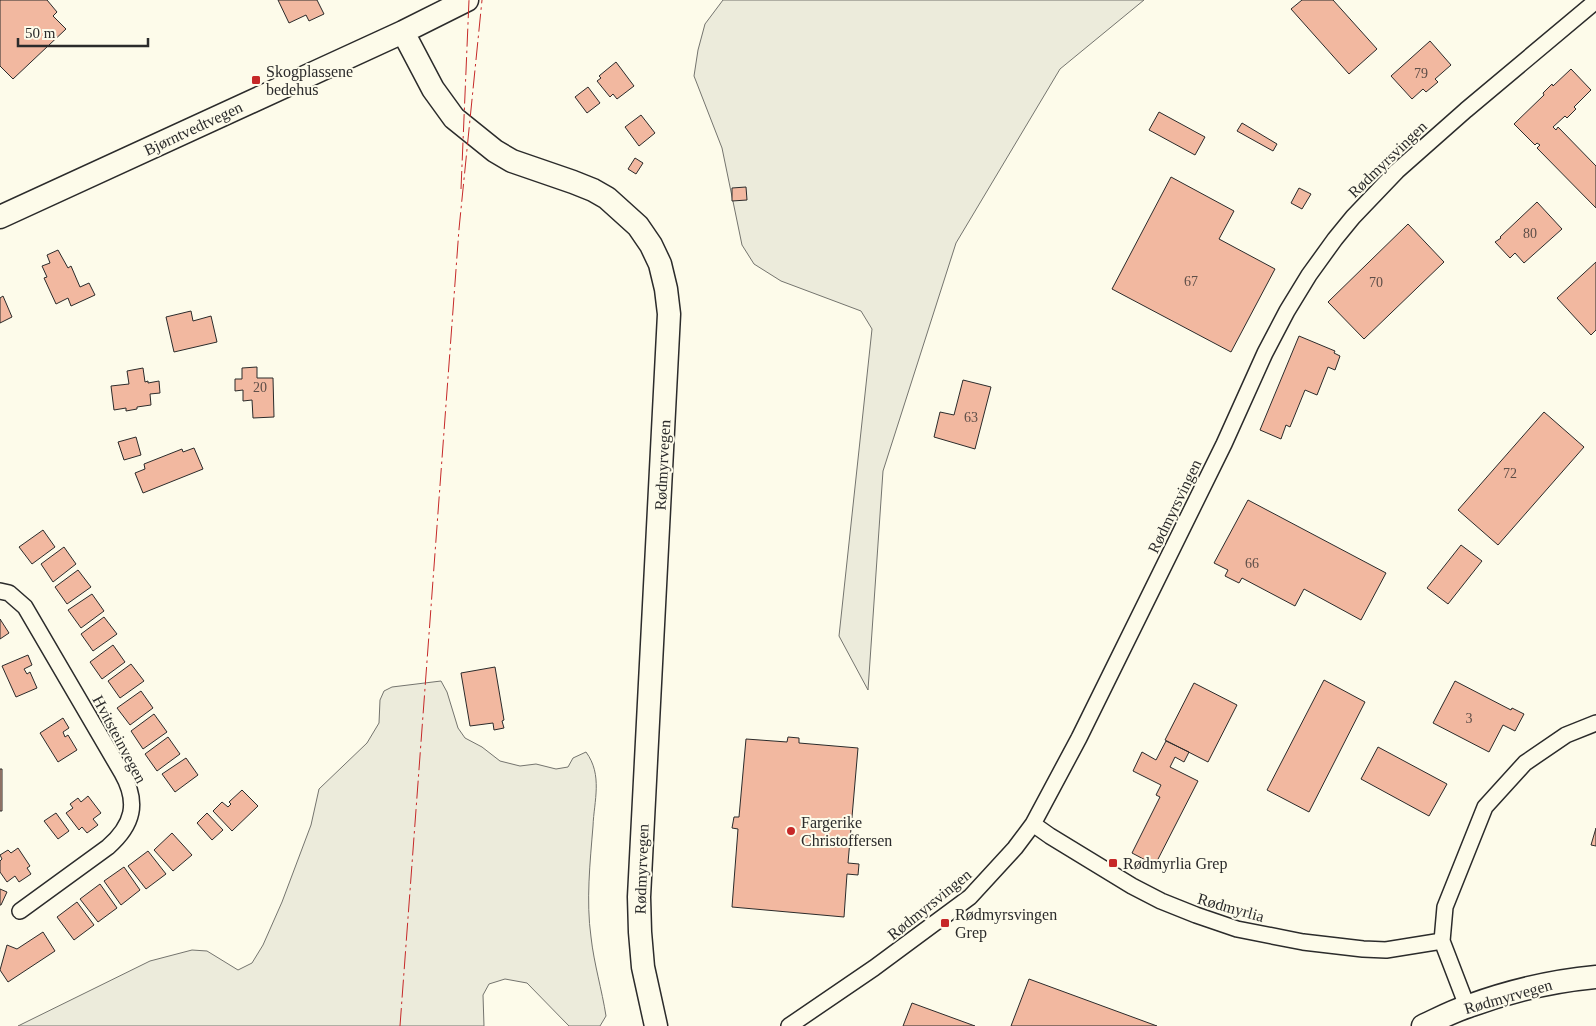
<svg xmlns="http://www.w3.org/2000/svg" width="1596" height="1026" font-family="'Times New Roman',serif">
  <style>
    .green { fill: #ecebdb; stroke: #74746e }
    .building { fill: #f2b8a0; stroke: #2b2b2b }
    .lines { fill: none; stroke-linecap: round; stroke-linejoin: round }
    .street-casing { stroke: #2b2b2b; stroke-width: 18 }
    .secondary-casing { stroke: #2b2b2b; stroke-width: 25 }
    .street { stroke: #fdfbea; stroke-width: 15 }
    .secondary { stroke: #fdfbea; stroke-width: 22 }
    .power { stroke: #c62828; stroke-width: 1; stroke-dasharray: 18 4 2.5 4; stroke-linecap: butt }
    .poi-dot { fill: #c62828; stroke: #fdfbea; stroke-width: 2 }
    .labels { text-anchor: middle; stroke-width: 4; stroke-linejoin: round; paint-order: stroke }
    .number-label { font-size: 14px; fill: #5d4e48 }
    .poi-label { font-size: 16px; fill: #2b2b2b; stroke: #fdfbea; text-anchor: start }
    .street-label { font-size: 16px; fill: #2b2b2b; stroke: #fdfbea }
  </style>
  <rect width="100%" height="100%" fill="#fdfbea"/>
  <!-- green -->
  <path class="green" d="M723,0h421l-84,69 -104,174 -73,228 -15,219 -29,-54 33,-307 -11,-18 -80,-30 -27,-17 -12,-19 -20,-97 -28,-72 4,-26 7,-26z
    M441,681l6,11 11,36 7,10 17,9 18,14 20,5 16,-2 20,5 12,-2 5,-9 13,-6c17,23 8,49 7,74 -3,37 -7,75 -2,111 3,27 11,53 15,79l-6,10h-31l-42,-43 -22,-4 -16,5 -6,11 1,31h-466l132,-65 42,-11 15,1 31,19 14,-7 11,-18 19,-43 29,-77 8,-36 48,-46 12,-20 1,-23 4,-9 8,-4z"/>
  <!-- building -->
  <path class="building" d="M0,0h47l10,12 -4,4 13,13 -53,50 -13,-13z
    M278,0h39l7,14 -15,7 -3,-6 -17,8z
    M1302,0h31l44,49 -28,25 -58,-65z
    M1430,41l21,24 -16,14 3,3 -12,10 -3,-3 -11,10 -21,-23z
    M616,62l18,24 -17,13 -4,-5 -3,3 -13,-16 4,-3 -2,-2z
    M1571,69l20,21 -17,17 2,2 -9,9 -2,-2 -12,11 3,3 2,-3 38,39v42l-59,-60 3,-3 -3,-2 -2,2 -21,-21 30,-29 -1,-2 9,-9 1,2z
    M588,87l12,16 -13,10 -12,-16z
    M1159,112l46,25 -10,18 -46,-25z
    M641,115l14,18 -16,13 -14,-19z
    M1242,123l35,21 -4,7 -36,-20z
    M635,158l8,5 -7,11 -8,-5z
    M1171,177l63,34 -15,28 56,30 -44,83 -119,-63z
    M746,187l1,13 -15,1v-13z
    M1299,188l12,6 -9,15 -11,-6z
    M1537,202l25,27 -38,34 -9,-10 -5,5 -15,-16 6,-4 -1,-1z
    M1408,224l36,38 -80,77 -36,-37z
    M58,250l10,18 3,-2 9,21 9,-4 6,12 -24,11 -3,-8 -12,6 -12,-26 3,-1 -5,-11 8,-3 -3,-8z
    M1596,262v68l-5,5 -34,-37z
    M3,296l9,21 -12,6v-25z
    M191,311l2,10 18,-5 6,26 -43,10 -8,-35z
    M1299,336l36,15 -1,2 6,3 -5,14 -7,-3 -11,28 -12,-5 -15,37 -4,-2 -5,14 -21,-9z
    M257,367v11h16l1,39 -21,1 -1,-18 -9,1v-11l-8,1v-12h7v-11z
    M143,368l2,14 3,-1v2l11,-2 1,12 -10,1 1,11 -14,2v2l-11,2v-3l-12,2 -3,-24 18,-2 -2,-13z
    M963,380l28,7 -16,62 -41,-12 6,-25 14,3z
    M1544,412l40,35 -86,98 -40,-35z
    M136,437l5,18 -17,5 -6,-18z
    M194,448l9,21 -60,24 -8,-20 10,-4 -1,-5 38,-15 1,3z
    M1248,500l138,73 -25,47 -57,-31 -9,17 -53,-28 -3,5 -14,-7 3,-6 -14,-7z
    M43,530l12,17 -23,17 -13,-17z
    M1461,545l21,16 -34,43 -21,-16z
    M64,547l12,17 -23,18 -12,-18z
    M78,570l13,17 -24,17 -12,-17z
    M92,594l12,17 -23,17 -13,-18z
    M104,617l13,17 -24,17 -12,-17z
    M0,619l9,14 -9,6z
    M113,645l12,17 -23,17 -12,-17z
    M28,655l4,10 -8,4 3,5 3,-2 7,16 -21,9 -14,-31z
    M131,664l13,17 -24,17 -12,-17z
    M495,667l9,53 -2,1 2,7 -10,2 -1,-7 -23,3 -9,-53z
    M1324,680l41,22 -56,110 -42,-22z
    M1455,681l56,29 1,-2 12,6 -9,17 -12,-6 -14,27 -56,-29z
    M1194,683l43,22 -29,57 -43,-22z
    M141,691l12,17 -23,17 -13,-17z
    M154,714l13,18 -24,17 -12,-18z
    M63,718l6,10 -6,4 2,5 3,-2 9,15 -19,12 -18,-29z
    M168,737l12,17 -23,17 -12,-17z
    M788,737l11,1v5l59,5 -10,115 11,1 -1,11 -11,-1 -3,43 -112,-10 6,-78 -6,-1 2,-11h5l7,-78 41,3z
    M1166,741l23,11 -5,10 -9,-5 -5,10 28,14 -43,84 -23,-12 28,-56 -4,-2 5,-10 -28,-14 9,-19 14,8z
    M1378,747l69,37 -18,32 -68,-37z
    M186,758l12,17 -23,17 -13,-18z
    M0,769h2v42h-2z
    M242,790l16,16 -26,25 -19,-20 9,-9 6,5 3,-3 -2,-2z
    M88,796l13,17 -8,6 5,6 -11,8 -5,-6 -3,3 -13,-17 7,-5 -3,-4 8,-6 3,4z
    M56,813l13,18 -11,8 -14,-18z
    M207,813l16,17 -11,10 -15,-17z
    M1596,828v18l-5,-1z
    M172,833l20,22 -19,16 -19,-21z
    M18,848l12,18 -3,2 4,6 -12,8 -4,-6 -8,6 -7,-10v-11l2,-2 -2,-4 8,-5 3,3z
    M148,851l18,23 -20,15 -18,-23z
    M124,867l16,23 -19,15 -17,-24z
    M100,884l17,24 -19,14 -18,-23z
    M0,889l7,3 -6,13h-1z
    M77,902l17,23 -20,15 -17,-23z
    M43,932l12,19 -47,31 -8,-12 7,-25 10,4z
    M1029,979l128,47h-146z
    M912,1003l63,23h-72z"/>
  <g class="lines">
    <defs>
      <path id="street" d="M0,591l9,2 16,14 97,166c17,30 11,52 -14,74l-88,64
        M1033,824l17,12 82,50 29,15 35,14 41,14 66,13 60,7 23,1 56,-9 3,-34 40,-100 40,-44 41,-28 30,-12
        M1442,941l25,65
        M789,1026l85,-58 96,-71 45,-49 18,-24 46,-86 145,-294 41,-91 22,-42 22,-36 26,-36 18,-22 44,-46 69,-61 130,-109"/>
      <path id="secondary" d="M403,32l30,57 21,29 41,33 17,10 61,21 20,8 14,8 31,28 13,19 9,19 6,25 3,25 -30,583 1,35 3,35 13,59
        M0,217l403,-185 64,-32
        M1423,1026c15,-7 30,-15 46,-20 41,-15 84,-25 127,-29"/>
    </defs>
    <!-- street casing -->
    <use href="#street" class="street-casing"/>
    <!-- secondary casing -->
    <use href="#secondary" class="secondary-casing"/>
    <!-- street -->
    <use href="#street" class="street"/>
    <!-- secondary -->
    <use href="#secondary" class="secondary"/>
    <!-- power -->
    <path class="power" d="M461,189l8,-189
      M400,1026l59,-797 23,-229"/>
  </g>
  <!-- markers -->
  <g class="poi-dot">
    <rect x="251" y="75" width="10" height="10" rx="2.5"/>
    <circle cx="791" cy="831" r="5"/>
    <rect x="1108" y="858" width="10" height="10" rx="2.5"/>
    <rect x="940" y="918" width="10" height="10" rx="2.5"/>
  </g>
  <g class="labels">
    <!-- number labels -->
    <g class="number-label">
      <text x="1421" y="78">79</text>
      <text x="1530" y="238">80</text>
      <text x="1191" y="286">67</text>
      <text x="1376" y="287">70</text>
      <text x="260" y="392">20</text>
      <text x="971" y="422">63</text>
      <text x="1510" y="478">72</text>
      <text x="1252" y="568">66</text>
      <text x="1469" y="723">3</text>
    </g>
    <!-- poi labels -->
    <g class="poi-label">
      <text x="266" y="77">Skogplassene<tspan x="266" dy="18">bedehus</tspan></text>
      <text x="801" y="828">Fargerike<tspan x="801" dy="18">Christoffersen</tspan></text>
      <text x="1123" y="869">Rødmyrlia Grep</text>
      <text x="955" y="920">Rødmyrsvingen<tspan x="955" dy="18">Grep</tspan></text>
    </g>
    <!-- street labels -->
    <g class="street-label">
      <text transform="translate(193 128) rotate(-25)" y="6">Bjørntvedtvegen</text>
      <text transform="translate(1387 159) rotate(-44)" y="6">Rødmyrsvingen</text>
      <text transform="translate(662 465) rotate(-87)" y="6">Rødmyrvegen</text>
      <text transform="translate(1174 506) rotate(-64)" y="6">Rødmyrsvingen</text>
      <text transform="translate(120 739) rotate(62)" y="6">Hvitsteinvegen</text>
      <text transform="translate(641 869) rotate(-88)" y="6">Rødmyrvegen</text>
      <text transform="translate(929 904) rotate(-39)" y="6">Rødmyrsvingen</text>
      <text transform="translate(1231 907) rotate(16)" y="6">Rødmyrlia</text>
      <text transform="translate(1508 996) rotate(-16)" y="6">Rødmyrvegen</text>
    </g>
  </g>
  <!-- scale -->
  <path d="M18 38v8h130v-8" fill="none" stroke="#2b2b2b" stroke-width="2.5"/>
  <text x="25" y="38" font-size="15" fill="#2b2b2b" stroke="#fdfbea" stroke-width="4" paint-order="stroke">50 m</text>
</svg>
